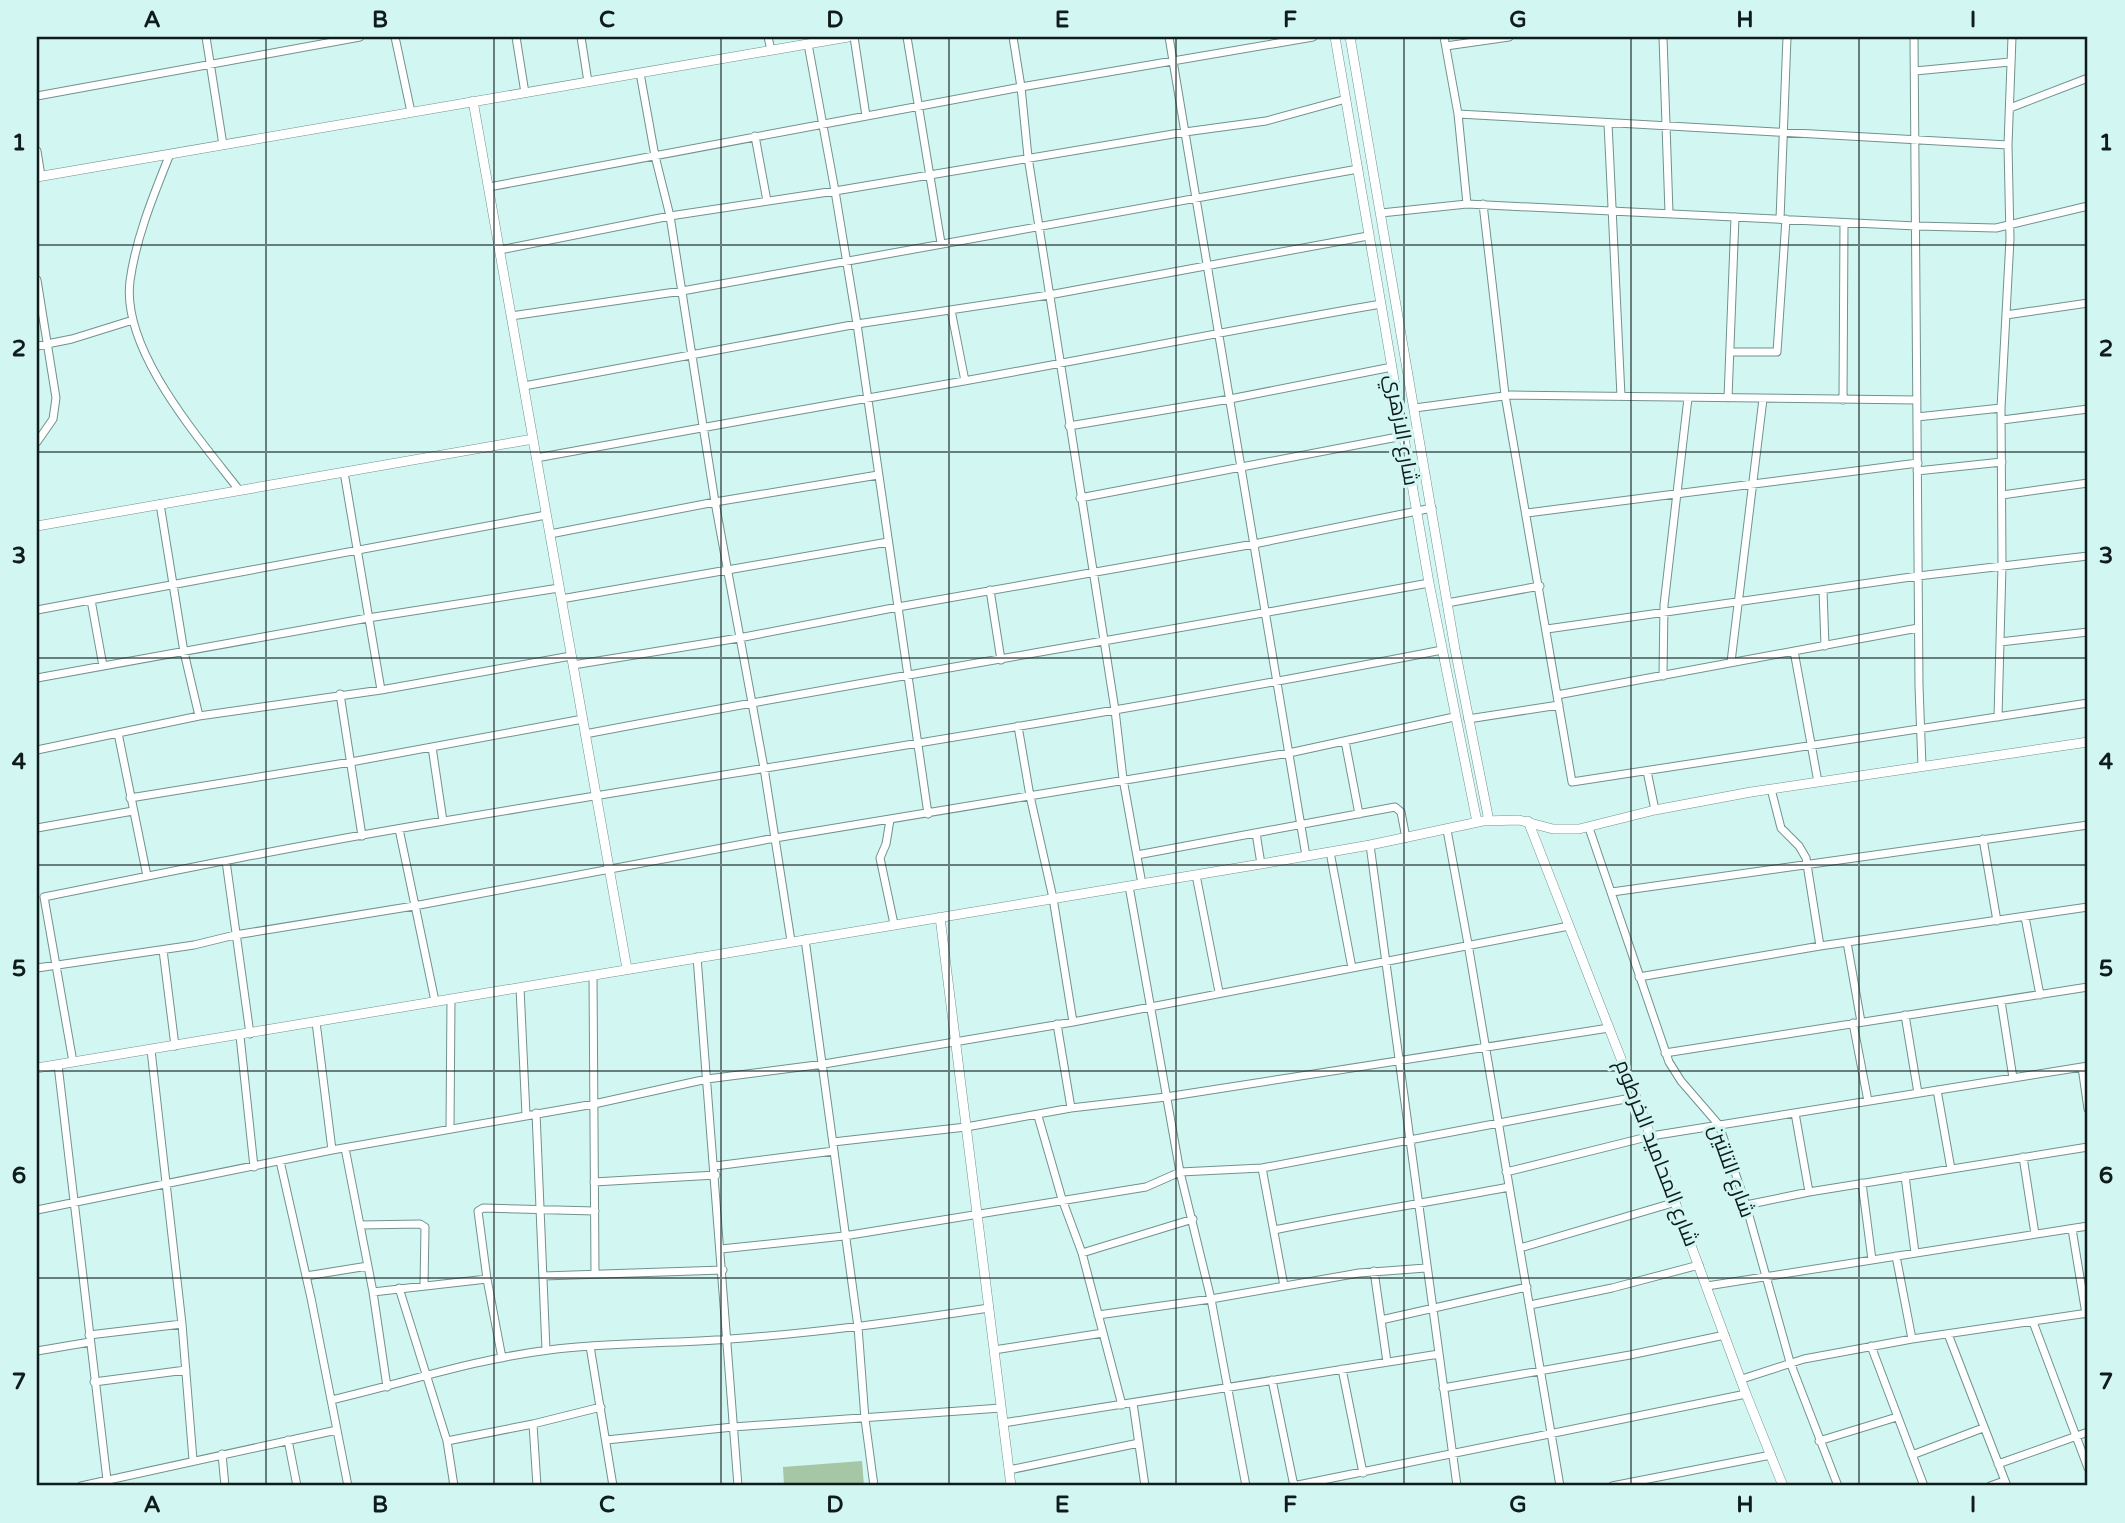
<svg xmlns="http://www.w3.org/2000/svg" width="2125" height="1523" font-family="'Varela Round',Cairo,sans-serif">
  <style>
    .green { fill: #a5c7a6 }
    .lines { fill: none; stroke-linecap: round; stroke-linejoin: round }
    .minor-casing { stroke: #71928f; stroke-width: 9 }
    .tertiary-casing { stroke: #71928f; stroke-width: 10 }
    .minor { stroke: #fff; stroke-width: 7 }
    .tertiary { stroke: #fff; stroke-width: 9 }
    .grid { fill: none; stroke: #0f1c1b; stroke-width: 2; stroke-opacity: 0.55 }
    .labels { text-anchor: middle; stroke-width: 6; stroke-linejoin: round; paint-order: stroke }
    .street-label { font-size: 21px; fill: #0f1c1b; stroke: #d2f6f2 }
    .neatline { fill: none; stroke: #0f1c1b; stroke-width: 2.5 }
    .grid-label { font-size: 23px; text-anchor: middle; font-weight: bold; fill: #0f1c1b }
  </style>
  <rect width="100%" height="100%" fill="#d2f6f2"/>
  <!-- green -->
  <path class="green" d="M862,1461l2,25h-80l-1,-19z"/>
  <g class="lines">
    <defs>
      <path id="minor" d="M206,37l17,108
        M395,37l16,75
        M516,37l9,56
        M581,37l7,45
        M768,37l3,13
        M854,37l12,79
        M907,37l34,206
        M1013,37l8,50 7,70 87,553 8,69 19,105
        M1169,37l137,819
        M1444,37l14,77 9,90
        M1663,37l6,176
        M1914,37l5,649 3,80
        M808,44l27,147 22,133 71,490
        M1446,46l63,-9
        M1915,71l95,-9
        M640,73l15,83 15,60 45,286 49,266 27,173
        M37,96l323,-59
        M2010,108l78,-30
        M1458,114l550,31
        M1608,123l13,273
        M755,136l12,65
        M37,151l4,25
        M170,154c-16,40 -34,83 -40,127 -9,69 69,157 109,209
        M489,187l532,-100 292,-50
        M1483,204l22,191 67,387 516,-79
        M1381,213l86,-9 449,22 80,2 92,-22
        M1780,219l7,-182
        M500,250l170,-34 165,-25 350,-59 81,-11 80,-22
        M37,280l19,118 -3,21 -16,23
        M951,310l14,71
        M2006,315l82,-12
        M511,316l171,-25 676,-122
        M37,346l35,-7 61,-19
        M1730,352h47l9,-133
        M524,386l333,-62 192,-29 319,-59
        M1728,398l7,-181
        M1843,400l1,-177
        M1415,408l96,-13 406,5
        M1917,417l84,-9
        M2002,420l86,-11
        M1069,426l161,-27 162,-32
        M536,458c143,-27 285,-51 428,-77 139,-25 277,-53 417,-77
        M1917,471l85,-9
        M344,472l37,218
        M2002,495l86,-12
        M1080,498l323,-62
        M160,504l24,148 15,64
        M1527,513l391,-50
        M550,534l165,-32 163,-27
        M990,590l11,70
        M1823,590l2,56
        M561,599l327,-57
        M91,600l12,66
        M1447,603l93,-17
        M37,610l509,-95
        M1547,629l371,-53 170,-20
        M2000,642l88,-10
        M1794,651l24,131
        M1731,662l32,-263
        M573,665l166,-27 159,-31 356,-63 178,-36
        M1663,676l1,-71 24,-207
        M37,678l331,-60 191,-30
        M340,694l22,142
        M1557,695l361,-67
        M1998,717l4,-151 -1,-158 9,-169 -2,-94 4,-108
        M1468,719l91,-14
        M1018,726l12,70 23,102 20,124
        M118,733l29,143
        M585,734c281,-54 563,-99 844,-151
        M1345,741l14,73
        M432,747l11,74
        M37,750l162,-34 182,-26 190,-34
        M1647,771l8,39
        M1771,789l10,39 18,18 7,12 14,88
        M130,798l221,-36 232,-43
        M890,820l-4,24 -6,14 14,66
        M37,828l96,-17
        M1589,828l80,234 12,19 38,44 27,80 44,157 48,124
        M399,829l36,172
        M1447,830l21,114 92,542
        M1256,833l5,31
        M1983,839l14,82
        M1370,845l87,641
        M1330,852l22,116
        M1137,855l258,-48 6,5 5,26
        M226,861l24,173
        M1196,875l23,117
        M1129,886l51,286 31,127 35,187
        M1612,892l476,-67
        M2025,917l15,78
        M805,939l53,388 7,92 9,67
        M1847,942l14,80
        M163,950l12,96
        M697,957l41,529
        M37,968l157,-23 41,-10 179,-29 361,-68 514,-85 165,-36
        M593,976l2,297
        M1639,977l181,-31 268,-39
        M520,988l6,127
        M2001,1001l12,77
        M1905,1015l13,78
        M316,1022l16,128
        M1853,1023l15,78
        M1057,1024l14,84
        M240,1036l14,131
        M151,1050l31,274 11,136
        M1665,1053l423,-66
        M73,1062l-29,-165c133,-27 266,-54 400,-76 333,-56 667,-106 998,-171
        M58,1065l49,415
        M2082,1067l6,42
        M1937,1090l14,79
        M536,1113l10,237
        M1795,1113l14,79
        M1038,1116l24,83 20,54 40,152
        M450,1129l1,-130
        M833,1142l133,-15 105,-19 95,-11 443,-69
        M345,1148l28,144 14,95
        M2023,1157l12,77
        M280,1161l31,137 37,188
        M715,1166l119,-15
        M1262,1168l22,118
        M1506,1172l145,-36 437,-70
        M1905,1176l10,77
        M594,1182l122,-7
        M1862,1183l10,77
        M1746,1205l63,-13 279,-45
        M37,1210l295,-60 262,-46 113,-25 117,-15 249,-42 496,-96
        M360,1225l60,-1 5,3 -1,59
        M2072,1229l14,85
        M1274,1230c78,-16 157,-28 235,-43
        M1520,1248l156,-46
        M721,1249l123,-13 302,-49 34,-15 82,-4 374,-71
        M1082,1253l111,-34
        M1896,1256l16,83
        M1374,1271l13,91
        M306,1276l62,-10
        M543,1276l180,-6
        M1707,1286l381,-60
        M399,1288l48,153 7,45
        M373,1292l114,-13
        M1530,1305l82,-17 87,-23
        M1098,1315l113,-16 148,-26 67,-5
        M1381,1320l146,-33
        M2033,1322l55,146
        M1948,1334l59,152
        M89,1335l93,-11
        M590,1346l23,140
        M1871,1346l53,140
        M994,1350l109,-17
        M37,1351l53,-9
        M502,1358l-15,-79 -9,-68 5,-3 112,3
        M1342,1369l21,104
        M1742,1379l62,-20 108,-20 176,-26
        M1272,1380l22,106
        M94,1382l92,-12
        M1443,1388l187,-33 95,-20
        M331,1400c73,-17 144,-41 218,-50 60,-8 120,-6 181,-11 87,-6 172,-18 259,-31
        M1133,1403l12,83
        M1003,1423l436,-69
        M533,1424l4,62
        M288,1440l9,46
        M606,1440l127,-13 268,-19
        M447,1441l86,-17 68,-17
        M1819,1441l78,-24
        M222,1454l3,32
        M1912,1455l71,-27
        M1998,1464l90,-32
        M1009,1470l130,-27
        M81,1486l256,-56
        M1293,1486l453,-92
        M1612,1486l159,-31
        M1990,1486l14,-5"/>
      <path id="tertiary" d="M1335,37l94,546 48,239
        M1350,37l105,612 34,172
        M473,101l154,868
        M37,177l811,-140
        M37,526l496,-87
        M1528,821l108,276 110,297 37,92
        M940,917l71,569
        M37,1068l1224,-204 109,-19 113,-24 36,-1 34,9h26l76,-19 96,-18 337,-50"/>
    </defs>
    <!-- minor casing -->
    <use href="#minor" class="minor-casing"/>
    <!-- tertiary casing -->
    <use href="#tertiary" class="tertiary-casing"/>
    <!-- minor -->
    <use href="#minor" class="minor"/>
    <!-- tertiary -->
    <use href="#tertiary" class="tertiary"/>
  </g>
  <!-- grid -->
  <path class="grid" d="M266,37v1449M494,37v1449M721,37v1449M949,37v1449M1176,37v1449M1404,37v1449M1631,37v1449M1859,37v1449M37,245h2051M37,452h2051M37,658h2051M37,865h2051M37,1071h2051M37,1278h2051"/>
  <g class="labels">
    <!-- street labels -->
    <g class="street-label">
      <text transform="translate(1402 430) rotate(80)" y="7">شارع الازهري</text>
      <text transform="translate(1657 1153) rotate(69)" y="7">شارع المحاميد الخرطوم</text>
      <text transform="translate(1732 1171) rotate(70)" y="7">شارع التلتين</text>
    </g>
  </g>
  <!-- border -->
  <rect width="2125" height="1523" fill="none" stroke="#d2f6f2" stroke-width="77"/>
  <rect x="38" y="38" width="2048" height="1446" class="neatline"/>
  <g class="grid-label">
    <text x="152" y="27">A</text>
    <text x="380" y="27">B</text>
    <text x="607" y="27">C</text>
    <text x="835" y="27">D</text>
    <text x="1062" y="27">E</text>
    <text x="1290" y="27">F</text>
    <text x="1518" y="27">G</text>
    <text x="1745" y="27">H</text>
    <text x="1973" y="27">I</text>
    <text x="19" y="150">1</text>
    <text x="2106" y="150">1</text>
    <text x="19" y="356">2</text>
    <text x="2106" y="356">2</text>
    <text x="19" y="563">3</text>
    <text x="2106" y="563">3</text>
    <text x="19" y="769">4</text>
    <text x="2106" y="769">4</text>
    <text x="19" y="976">5</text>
    <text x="2106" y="976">5</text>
    <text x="19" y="1183">6</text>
    <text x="2106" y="1183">6</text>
    <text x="19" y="1389">7</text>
    <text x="2106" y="1389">7</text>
    <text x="152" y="1512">A</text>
    <text x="380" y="1512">B</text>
    <text x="607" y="1512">C</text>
    <text x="835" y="1512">D</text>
    <text x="1062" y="1512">E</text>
    <text x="1290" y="1512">F</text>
    <text x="1518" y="1512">G</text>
    <text x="1745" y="1512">H</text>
    <text x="1973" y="1512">I</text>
  </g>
</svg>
